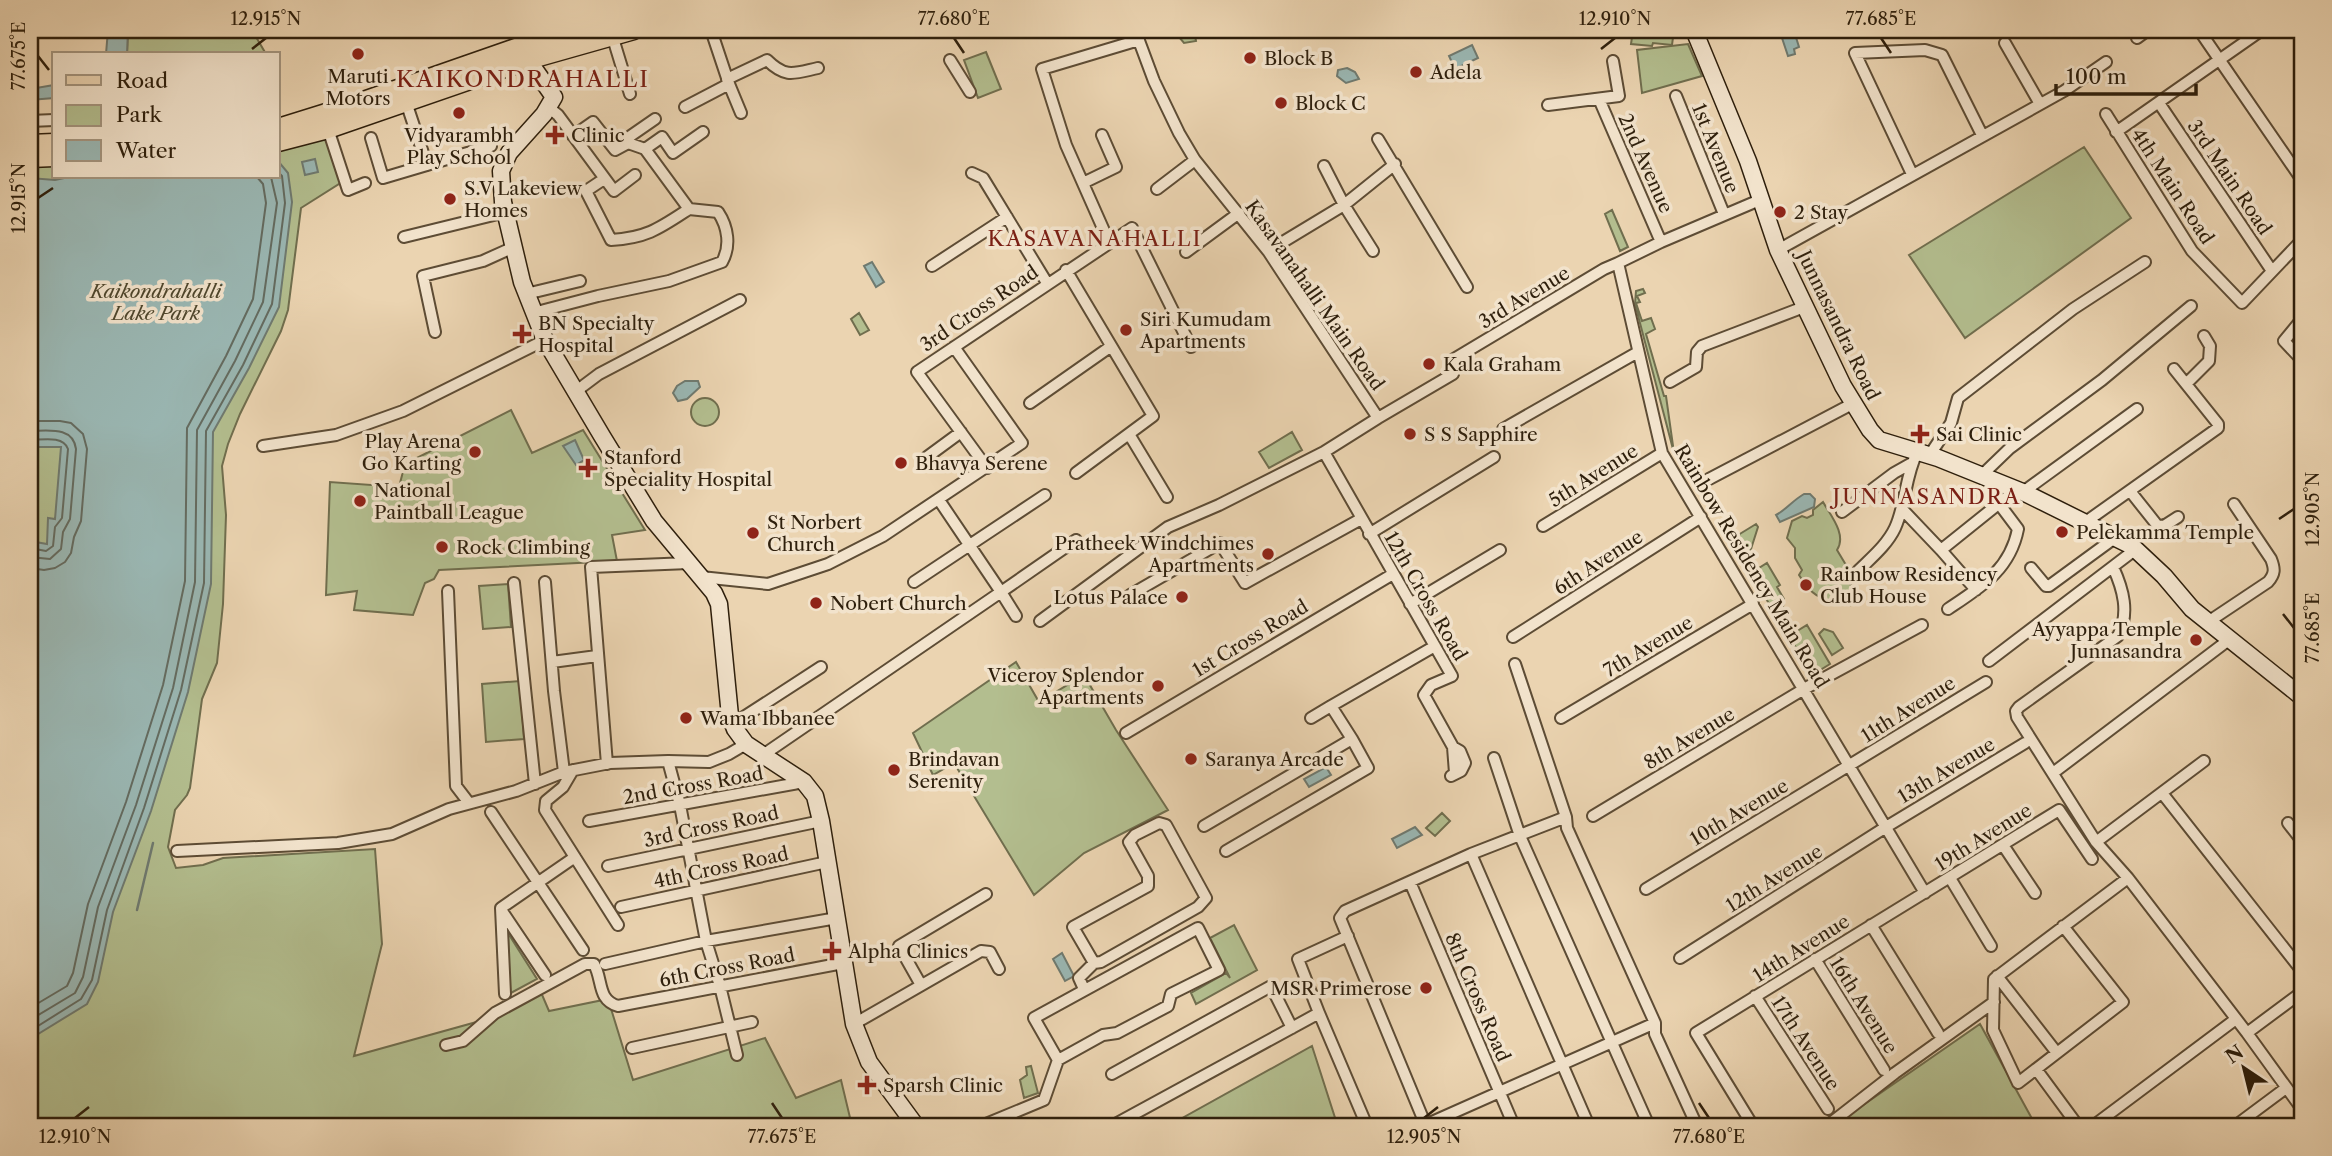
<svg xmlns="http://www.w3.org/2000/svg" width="2332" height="1156" font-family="'Libre Caslon Text',serif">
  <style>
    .green { fill: #b3be8f; stroke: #706e4e; stroke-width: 2 }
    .water { fill: #9ab7b3; stroke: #6f7a70; stroke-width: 2 }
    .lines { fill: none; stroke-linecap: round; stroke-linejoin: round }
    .shore { stroke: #646b60; stroke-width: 2 }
    .stream { stroke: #6f7a70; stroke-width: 2.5 }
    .street-casing { stroke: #5d4c35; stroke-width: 14 }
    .secondary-casing { stroke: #2e1f0c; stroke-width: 19 }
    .primary-casing { stroke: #2e1f0c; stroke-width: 21 }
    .street { stroke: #f2e3cc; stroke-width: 10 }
    .secondary { stroke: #f2e3cc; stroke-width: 16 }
    .primary { stroke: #ebd4b1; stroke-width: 18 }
    .ticks { fill: none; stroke: #2e1f0c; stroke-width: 2.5 }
    .poi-dot { fill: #8f2418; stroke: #f2e3cc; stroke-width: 2.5 }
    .labels { text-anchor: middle; stroke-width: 7; stroke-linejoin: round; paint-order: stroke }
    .poi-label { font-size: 19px; fill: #2e1f0c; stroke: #f2e3cc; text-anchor: start }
    .street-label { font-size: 19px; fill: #2e1f0c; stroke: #f2e3cc }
    .park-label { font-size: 19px; font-style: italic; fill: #4f472d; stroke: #f2e3cc }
    .neighbourhood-label { font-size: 21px; letter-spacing: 2px; fill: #7a1f14; stroke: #f2e3cc }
    .quarter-label { font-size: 23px; letter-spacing: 2px; fill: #7a1f14; stroke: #f2e3cc }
    .neatline { fill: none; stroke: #2e1f0c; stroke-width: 2.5 }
    .ticks-label { font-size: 18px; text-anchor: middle; fill: #2e1f0c }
  </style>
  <rect width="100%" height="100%" fill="#ebd4b1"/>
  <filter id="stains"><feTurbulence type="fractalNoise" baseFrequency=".00286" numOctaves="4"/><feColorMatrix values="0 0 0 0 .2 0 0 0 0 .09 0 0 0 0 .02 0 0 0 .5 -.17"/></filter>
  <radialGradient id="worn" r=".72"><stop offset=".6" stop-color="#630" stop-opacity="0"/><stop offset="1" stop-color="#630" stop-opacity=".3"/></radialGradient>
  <!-- green -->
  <path class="green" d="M128,30h124l14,24h-139z
    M1173,30h21l2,11 -12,2z
    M1633,30h41l-2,15 -19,-2 -1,3 -21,-2z
    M1688,44l14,32 -60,17 -5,-43z
    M986,52l15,37 -23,9 -14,-38z
    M327,136l15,46 -41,26 -13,102 -7,21 -41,83 -12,30 -6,22 4,49 -3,89 -6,59 -15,36 -12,89 -3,7 -12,15 -7,37 8,21 27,-3 20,-7 152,-9 7,95 -28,112 126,-35 57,-38 12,28 59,-12 25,81 132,-42 31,60 45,-18 11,46h-822v-960l24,-1v12h224v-29z
    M2084,147l47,71 -166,120 -56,-83z
    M1612,210l16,37 -8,4 -15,-37z
    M1643,289l2,4 -8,3 3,6 -4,1 6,18 9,-3 4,11 -9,5 18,62h2l8,57 -39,-149 1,-13z
    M859,313l10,17 -9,5 -9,-16z
    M691 412a14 14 0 1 1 28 0a14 14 0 1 1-28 0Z
    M511,410l21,43 51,-23 62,100 -33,5 5,26 -178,9 -5,9 -9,4 -12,32 -59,-5 3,-19 -31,4 4,-113 69,5 6,-23z
    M1292,432l10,18 -33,18 -10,-16z
    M1823,502c8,14 24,33 14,48l15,25 -4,7 13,13 -9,2 -2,8c-28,-7 -35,-4 -51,-30l3,-5 -7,-12v-10l-8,-10 5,-17 10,-5 5,2 6,-3v-5z
    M1756,524l2,3 -8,25 -9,6 -11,-18z
    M1767,563l13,22 -3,2 7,12 -1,8h-12l-20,-34z
    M508,584l3,43 -28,2 -4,-43z
    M1807,625l23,39 -18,11 -23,-39z
    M1824,629l9,3 10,16 -11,7 -13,-21z
    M1016,662l23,40 45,-27 32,55 52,80 -84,43 -50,42 -80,-132 -21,12 -20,-42z
    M520,681l4,58 -38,3 -4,-58z
    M1442,813l8,8 -15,15 -9,-8z
    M1234,925l23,45 -61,34 -5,-11 35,-20 4,5 -20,-40z
    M508,933l29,46 -28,15z
    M1980,1024l56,102h-203z
    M1312,1046l25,78 -5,2h-164z
    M1031,1066l7,27 -14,5 -4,-18 7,-5 -1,-8z"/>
  <!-- water -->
  <path class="water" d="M108,30h20l-1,24h-21z
    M1794,31l5,16 -5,2 1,5 -7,2 -7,-21z
    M1472,45l6,13 -23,11 -6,-13z
    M1347,68l8,4 4,7 -13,4 -9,-7 1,-6z
    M54,85v13l-24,2v-11z
    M315,159l3,13 -13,3 -3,-13z
    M278,161l10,12 4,29 -13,105 -30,61 -36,64 -2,152 -23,108 -37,119 -38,101 -15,70 -11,22 -57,35v-498l17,3 1,-26 7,1 6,-72h-31v-269l25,2 14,-3h209z
    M872,262l12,20 -8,5 -12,-21z
    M685,381h13l2,6 -13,12 -9,2 -5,-8 4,-7z
    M575,440l9,20 -8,5 -13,-19z
    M1804,494h6l5,5 -1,8 -34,15 -4,-7c11,-6 16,-14 28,-21z
    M1326,767l5,8 -22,12 -5,-8z
    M1415,827l7,8 -25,13 -5,-9z
    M1062,953l12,23 -9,5 -12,-22z"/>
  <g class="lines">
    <!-- shore -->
    <path class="shore" d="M30,421h30l11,2 12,11 4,15 -6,72 -7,16 -3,16 -6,9 -10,6 -11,2 -14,-2
      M30,431c18,0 43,-5 46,18l-6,70 -7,13 -2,17 -11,10 -20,-2
      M30,440c12,0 33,-5 38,9l-6,69 -7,9 -2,19 -7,5 -16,-3
      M30,1008l37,-22 6,-13 15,-69 38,-102 37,-117 22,-104 2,-153 39,-72 27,-57 13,-96 -3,-19 -6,-7
      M30,1020l45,-27 8,-16 15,-70 38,-102 37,-117 22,-106 2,-152 38,-69 28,-59 14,-99 -6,-26
      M30,1031l51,-32 11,-19 15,-70 37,-102 37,-118 23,-107 2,-152 37,-66 29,-61 13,-101 -3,-27 -4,-4"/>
    <!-- stream -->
    <path class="stream" d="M137,910l16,-67"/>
    <defs>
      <path id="street" d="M711,30l18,54 12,29
        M2199,30l103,150
        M2298,30l4,6
        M612,35l18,59
        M2137,38l11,-8
        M2005,43l35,61
        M950,60l20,32
        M727,79l40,-19c19,19 28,13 51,8
        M1676,96l48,118
        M1599,99l62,143
        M406,102l21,63
        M2159,103l113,168
        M1548,105l71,-9 -6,-35
        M548,107l10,8 56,76 21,-16
        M685,107l44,-23
        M2106,114l86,137 50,52 60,-63
        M30,121l24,-1
        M328,129l20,61 17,-7
        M2116,132l146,-102
        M371,138l12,40 108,-32
        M1378,139l89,148
        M628,143l1,-6 26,-18
        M645,149l17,-12 11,16 30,-21
        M1324,166l20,39 29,46
        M972,173l11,5 64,105
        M1912,174l-57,-121 70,-3 17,5 40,80
        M604,179l-18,12 25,49c36,-2 49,-12 78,-31
        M1083,183l33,-16 -14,-32
        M1157,189l38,-29
        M1762,199l-101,43 -43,21 44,190 263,440
        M404,237l102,-25
        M1109,242l-43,-97 -24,-76 97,-29
        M1778,250l286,-159 42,-29
        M1268,251l76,-46 51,-41
        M1186,252l53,-39
        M932,266l75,-49
        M1066,270l87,146 -77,57
        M526,294l54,-13
        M533,313l65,-17 71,-15 53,-19c9,-16 6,-35 -4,-50l-29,-3 -44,-60 -17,-6 -13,7 -22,-28 -20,14
        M2302,319l-18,22 18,19
        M435,332l-12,-56 60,-15 31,-14
        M1449,362l155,-93 14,-6
        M1670,382l26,-15 1,-15 5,-6 102,-39
        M2186,384l23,-23 1,-15 -6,-10
        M575,392l24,-18 141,-74
        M1030,403l80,-56
        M1378,418l75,-44
        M1503,429l135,-77
        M1129,434l38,63
        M263,446l73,-11 67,-24 142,-71
        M1324,452l128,224 -21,9 -7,10 29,52 2,26
        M1929,456l22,-33 7,-25 115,-89 72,-47
        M927,457l34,-25
        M987,468l-70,-96 215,-144 59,119
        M1982,475l28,-27 92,-68 89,-74
        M1709,479l143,-75
        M2130,491l27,34 7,1 14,-9
        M2023,492l114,-83
        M1902,509l39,41
        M1842,512l52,-39 16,-9
        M2087,521l131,-93v-4l-44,-55
        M1543,526l119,-73
        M1369,534l125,-77
        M2113,567c10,22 17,46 5,69l-99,71 -3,4 1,6 79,125 32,36 119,155
        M2031,568l15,18h3l67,-49
        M1858,571c13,-13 29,-26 37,-43 11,-24 10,-52 22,-75
        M701,577l67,7 60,-20 55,-28 139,-93 -68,-96
        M545,582l9,109 10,81
        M914,582l131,-87
        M514,583l21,201
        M1976,590l-35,-40 76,-61
        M448,591l8,195 13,17
        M1130,595l90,-52 25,40 116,-64
        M1410,604l90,-54
        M1948,609c33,-22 62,-39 70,-80l-18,-24
        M1016,616l-15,-24 75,-52
        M1040,621l128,-94 51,-22 105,-53 54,-34 -110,-167 -73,-91 -16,-27 -25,-52 -19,-51
        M2208,622l60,-40c7,-8 7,-13 3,-23l-37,-55
        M1513,637l188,-120
        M1989,661l147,-112
        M552,662l45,-6
        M1515,664l51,153 1,11 88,195v11l42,92
        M1311,718l20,-12
        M1561,718l192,-114
        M733,724l88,-57
        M1126,733l267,-159
        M763,755l238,-163 -62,-92
        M1494,758l26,78 129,290
        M668,761l12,44 26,136 14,45 17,69
        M607,764l-16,-197 98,-4
        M573,770l-10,17 -17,14 -1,9 73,115
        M2053,773l177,-134
        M1451,776l10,-5 4,-8 -5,-12 -7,-4
        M2162,793l140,178
        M491,812l92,138
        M1593,816l211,-127 118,-64
        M589,821l215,-39
        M1159,823l7,2 40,73 -8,9 -97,55 -7,1 -21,-36 75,-41v-10l-19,-34 6,-7z
        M2288,823l14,18
        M1204,826l148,-87 -21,-33 104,-60
        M2096,842l108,-81
        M2003,845l32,48
        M177,851l161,-8 54,-9 57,-25 67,-18 48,-19 46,-9 58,-2 41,1 20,-8 17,-10
        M1226,851l142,-83 -16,-29
        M1471,854l118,272
        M608,866l213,-45
        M1950,878l41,68
        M1410,882l104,244
        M1646,889l340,-207
        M621,907l206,-45
        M502,911l43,64
        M1871,925l67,108
        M2063,926l60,76 -105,81 -25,-53 1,-51 134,-101
        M1680,958l206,-131 139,-84
        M1815,959l69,111
        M605,964l101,-23 131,-23
        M1997,976l60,77
        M921,985l-22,-39 87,-52
        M1084,989l-5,-11 15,-15
        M2302,992l-55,41 55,76
        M505,994l-4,-86 74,-51
        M1755,996l73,113
        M1319,1013l48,113
        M854,1024l127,-73 9,1 9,17
        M446,1045l17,-4 32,-28 90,-49h9c9,16 3,36 24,42l225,-43
        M632,1048l120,-26
        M2036,1069l42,57
        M1112,1074l159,-88 21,42
        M981,1126l63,-26 14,-40 45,-25 14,-2 51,-27 3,-12 48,-24 -21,-42 -164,90 24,42
        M1112,1126l207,-113 -21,-54 50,-23
        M1423,1126l232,-103
        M1426,1126l-86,-208 5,-7 126,-57 95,-37
        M1753,1126l-57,-93 363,-223 33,49
        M1827,1126l68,-53 99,-71
        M2093,1126l143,-107
        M2235,1126l51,-38"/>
      <path id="secondary" d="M1694,30l54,131 30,89 65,136 27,44 9,10 59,18 87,35 107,53 32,30 28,33 110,88
        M528,60l26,37 -10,17 -35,39 -8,18 2,31 19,80 23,58 57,96 52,85 60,72 5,11 11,112 5,13 11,15 58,38 11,14 6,25 33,203 15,38 47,64"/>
      <path id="primary" d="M278,128l77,-24 175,-61 48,-13
        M278,142l50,-13 200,-69 106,-30
        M30,144l24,-1
        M30,158l24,-1"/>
    </defs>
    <!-- street casing -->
    <use href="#street" class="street-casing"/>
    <!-- secondary casing -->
    <use href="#secondary" class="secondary-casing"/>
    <!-- primary casing -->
    <use href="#primary" class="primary-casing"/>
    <!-- street -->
    <use href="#street" class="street"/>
    <!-- secondary -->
    <use href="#secondary" class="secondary"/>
    <!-- primary -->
    <use href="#primary" class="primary"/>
  </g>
  <!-- ticks -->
  <path class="ticks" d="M954,38l10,15M1881,38l10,15M252,49l14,-11M1601,49l14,-11M38,56l11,14M38,198l15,-10M2279,519l15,-10M2283,614l11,14M772,1103l10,15M1699,1103l10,15M75,1118l14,-11M1424,1118l14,-11"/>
  <!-- markers -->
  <g class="poi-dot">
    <circle cx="358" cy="54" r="7"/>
    <circle cx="1250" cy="58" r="7"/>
    <circle cx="1416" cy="72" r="7"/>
    <circle cx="1281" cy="103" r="7"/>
    <circle cx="459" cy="113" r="7"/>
    <path d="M551.5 124.5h7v7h7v7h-7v7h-7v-7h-7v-7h7z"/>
    <circle cx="450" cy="199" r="7"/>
    <circle cx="1780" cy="212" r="7"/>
    <circle cx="1126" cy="330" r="7"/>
    <path d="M518.5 323.5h7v7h7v7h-7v7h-7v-7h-7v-7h7z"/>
    <circle cx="1429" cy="364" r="7"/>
    <circle cx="1410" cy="434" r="7"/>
    <path d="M1916.5 423.5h7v7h7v7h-7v7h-7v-7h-7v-7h7z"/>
    <circle cx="475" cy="452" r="7"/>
    <circle cx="901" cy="463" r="7"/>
    <path d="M584.5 457.5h7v7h7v7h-7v7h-7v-7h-7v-7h7z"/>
    <circle cx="360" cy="501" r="7"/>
    <circle cx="2062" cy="532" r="7"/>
    <circle cx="753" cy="533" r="7"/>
    <circle cx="442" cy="547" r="7"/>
    <circle cx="1268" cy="554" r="7"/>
    <circle cx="1806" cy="585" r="7"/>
    <circle cx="1182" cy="597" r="7"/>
    <circle cx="816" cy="603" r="7"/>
    <circle cx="2196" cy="640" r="7"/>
    <circle cx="1158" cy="686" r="7"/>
    <circle cx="686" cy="718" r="7"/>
    <circle cx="1191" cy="759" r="7"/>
    <circle cx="894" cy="770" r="7"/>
    <path d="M828.5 940.5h7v7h7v7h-7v7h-7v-7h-7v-7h7z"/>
    <circle cx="1426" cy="988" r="7"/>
    <path d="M863.5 1074.5h7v7h7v7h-7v7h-7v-7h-7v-7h7z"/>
  </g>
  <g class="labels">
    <!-- poi labels -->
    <g class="poi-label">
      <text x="1264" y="65">Block B</text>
      <text x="1430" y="79">Adela</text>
      <text x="358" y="83" text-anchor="middle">Maruti<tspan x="358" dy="22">Motors</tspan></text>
      <text x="1295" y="110">Block C</text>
      <text x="459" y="142" text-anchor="middle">Vidyarambh<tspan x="459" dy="22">Play School</tspan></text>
      <text x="571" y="142">Clinic</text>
      <text x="464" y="195">S.V Lakeview<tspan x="464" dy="22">Homes</tspan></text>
      <text x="1794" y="219">2 Stay</text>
      <text x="1140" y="326">Siri Kumudam<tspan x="1140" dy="22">Apartments</tspan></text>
      <text x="538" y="330">BN Specialty<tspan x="538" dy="22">Hospital</tspan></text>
      <text x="1443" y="371">Kala Graham</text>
      <text x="1424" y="441">S S Sapphire</text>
      <text x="1936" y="441">Sai Clinic</text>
      <text x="461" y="448" text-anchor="end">Play Arena<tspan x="461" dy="22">Go Karting</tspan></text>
      <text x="604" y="464">Stanford<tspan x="604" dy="22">Speciality Hospital</tspan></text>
      <text x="915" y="470">Bhavya Serene</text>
      <text x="374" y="497">National<tspan x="374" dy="22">Paintball League</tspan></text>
      <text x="767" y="529">St Norbert<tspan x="767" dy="22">Church</tspan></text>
      <text x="2076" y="539">Pelekamma Temple</text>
      <text x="1254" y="550" text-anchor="end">Pratheek Windchimes<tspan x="1254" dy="22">Apartments</tspan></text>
      <text x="456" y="554">Rock Climbing</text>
      <text x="1820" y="581">Rainbow Residency<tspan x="1820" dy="22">Club House</tspan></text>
      <text x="1168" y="604" text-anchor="end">Lotus Palace</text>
      <text x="830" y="610">Nobert Church</text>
      <text x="2182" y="636" text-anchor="end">Ayyappa Temple<tspan x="2182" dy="22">Junnasandra</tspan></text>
      <text x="1144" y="682" text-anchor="end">Viceroy Splendor<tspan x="1144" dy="22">Apartments</tspan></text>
      <text x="700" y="725">Wama Ibbanee</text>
      <text x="908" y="766">Brindavan<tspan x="908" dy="22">Serenity</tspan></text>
      <text x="1205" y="766">Saranya Arcade</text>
      <text x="848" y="958">Alpha Clinics</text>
      <text x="1412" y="995" text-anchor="end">MSR Primerose</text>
      <text x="883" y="1092">Sparsh Clinic</text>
    </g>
    <!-- street labels -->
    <g class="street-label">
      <text transform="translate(1716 148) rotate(68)" y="7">1st Avenue</text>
      <text transform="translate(1646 163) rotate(66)" y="7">2nd Avenue</text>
      <text transform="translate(2230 177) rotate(56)" y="7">3rd Main Road</text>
      <text transform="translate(2173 186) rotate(57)" y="7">4th Main Road</text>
      <text transform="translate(1315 295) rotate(55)" y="7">Kasavanahalli Main Road</text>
      <text transform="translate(1524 297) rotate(-31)" y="7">3rd Avenue</text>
      <text transform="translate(979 308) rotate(-34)" y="7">3rd Cross Road</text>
      <text transform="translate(1839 325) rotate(64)" y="7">Junnasandra Road</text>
      <text transform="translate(1593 475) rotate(-32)" y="7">5th Avenue</text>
      <text transform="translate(1598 562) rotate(-33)" y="7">6th Avenue</text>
      <text transform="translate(1752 566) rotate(59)" y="7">Rainbow Residency Main Road</text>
      <text transform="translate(1426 596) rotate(60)" y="7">12th Cross Road</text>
      <text transform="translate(1250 638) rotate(-31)" y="7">1st Cross Road</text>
      <text transform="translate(1648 646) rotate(-31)" y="7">7th Avenue</text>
      <text transform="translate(1908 709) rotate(-32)" y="7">11th Avenue</text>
      <text transform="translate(1689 738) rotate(-31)" y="7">8th Avenue</text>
      <text transform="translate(1946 770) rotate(-31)" y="7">13th Avenue</text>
      <text transform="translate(693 785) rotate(-10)" y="7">2nd Cross Road</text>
      <text transform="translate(1739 812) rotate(-31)" y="7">10th Avenue</text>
      <text transform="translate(711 826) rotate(-12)" y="7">3rd Cross Road</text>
      <text transform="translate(1983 837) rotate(-32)" y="7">19th Avenue</text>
      <text transform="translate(721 867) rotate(-12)" y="7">4th Cross Road</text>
      <text transform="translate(1774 878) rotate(-32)" y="7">12th Avenue</text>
      <text transform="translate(1801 948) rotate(-32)" y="7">14th Avenue</text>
      <text transform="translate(727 967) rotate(-11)" y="7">6th Cross Road</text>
      <text transform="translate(1478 997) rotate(67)" y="7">8th Cross Road</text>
      <text transform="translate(1864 1005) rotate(58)" y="7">16th Avenue</text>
      <text transform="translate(1806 1043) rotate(57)" y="7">17th Avenue</text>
    </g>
    <!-- park labels -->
    <g class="park-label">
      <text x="156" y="298">Kaikondrahalli<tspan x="156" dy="22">Lake Park</tspan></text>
    </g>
    <!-- neighbourhood labels -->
    <g class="neighbourhood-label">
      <text x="1095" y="246">KASAVANAHALLI</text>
      <text x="1927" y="504">JUNNASANDRA</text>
    </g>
    <!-- quarter labels -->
    <g class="quarter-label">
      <text x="523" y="87">KAIKONDRAHALLI</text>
    </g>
  </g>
  <!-- margin -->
  <rect width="2332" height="1156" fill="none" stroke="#ebd4b1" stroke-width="77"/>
  <!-- legend -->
  <rect x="52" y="52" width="228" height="126" fill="#f2e3cc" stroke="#a4957f" stroke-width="2"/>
  <rect x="66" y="75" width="35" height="10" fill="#ebd4b1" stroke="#a4957f" stroke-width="2"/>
  <text x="116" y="88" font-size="21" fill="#2e1f0c">Road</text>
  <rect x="66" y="105" width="35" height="21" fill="#b3be8f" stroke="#a4957f" stroke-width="2"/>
  <text x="116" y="122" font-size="21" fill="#2e1f0c">Park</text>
  <rect x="66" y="140" width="35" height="21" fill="#9ab7b3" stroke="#a4957f" stroke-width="2"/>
  <text x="116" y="158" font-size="21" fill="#2e1f0c">Water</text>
  <!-- north arrow -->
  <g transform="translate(2244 1068) rotate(325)" stroke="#f2e3cc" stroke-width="5" paint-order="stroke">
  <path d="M0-5L12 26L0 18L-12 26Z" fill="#2e1f0c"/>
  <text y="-10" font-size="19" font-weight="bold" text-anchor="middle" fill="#2e1f0c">N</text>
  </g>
  <!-- scale -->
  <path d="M2056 84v10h140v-10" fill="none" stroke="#2e1f0c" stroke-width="3.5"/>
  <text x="2066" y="84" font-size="21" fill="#2e1f0c" stroke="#f2e3cc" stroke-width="5" paint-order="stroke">100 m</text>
  <rect x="38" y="38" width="2256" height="1080" class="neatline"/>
  <g class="ticks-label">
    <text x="266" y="25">12.915°N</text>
    <text x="954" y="25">77.680°E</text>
    <text x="1615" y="25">12.910°N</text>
    <text x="1881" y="25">77.685°E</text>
    <text transform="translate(19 56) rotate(-90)" y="6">77.675°E</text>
    <text transform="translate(19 198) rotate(-90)" y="6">12.915°N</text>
    <text transform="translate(2313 509) rotate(-90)" y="6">12.905°N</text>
    <text transform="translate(2313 628) rotate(-90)" y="6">77.685°E</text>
    <text x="75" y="1143">12.910°N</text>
    <text x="782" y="1143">77.675°E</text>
    <text x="1424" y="1143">12.905°N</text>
    <text x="1709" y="1143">77.680°E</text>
  </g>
  <rect width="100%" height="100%" filter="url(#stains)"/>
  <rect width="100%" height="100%" fill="url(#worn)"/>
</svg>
